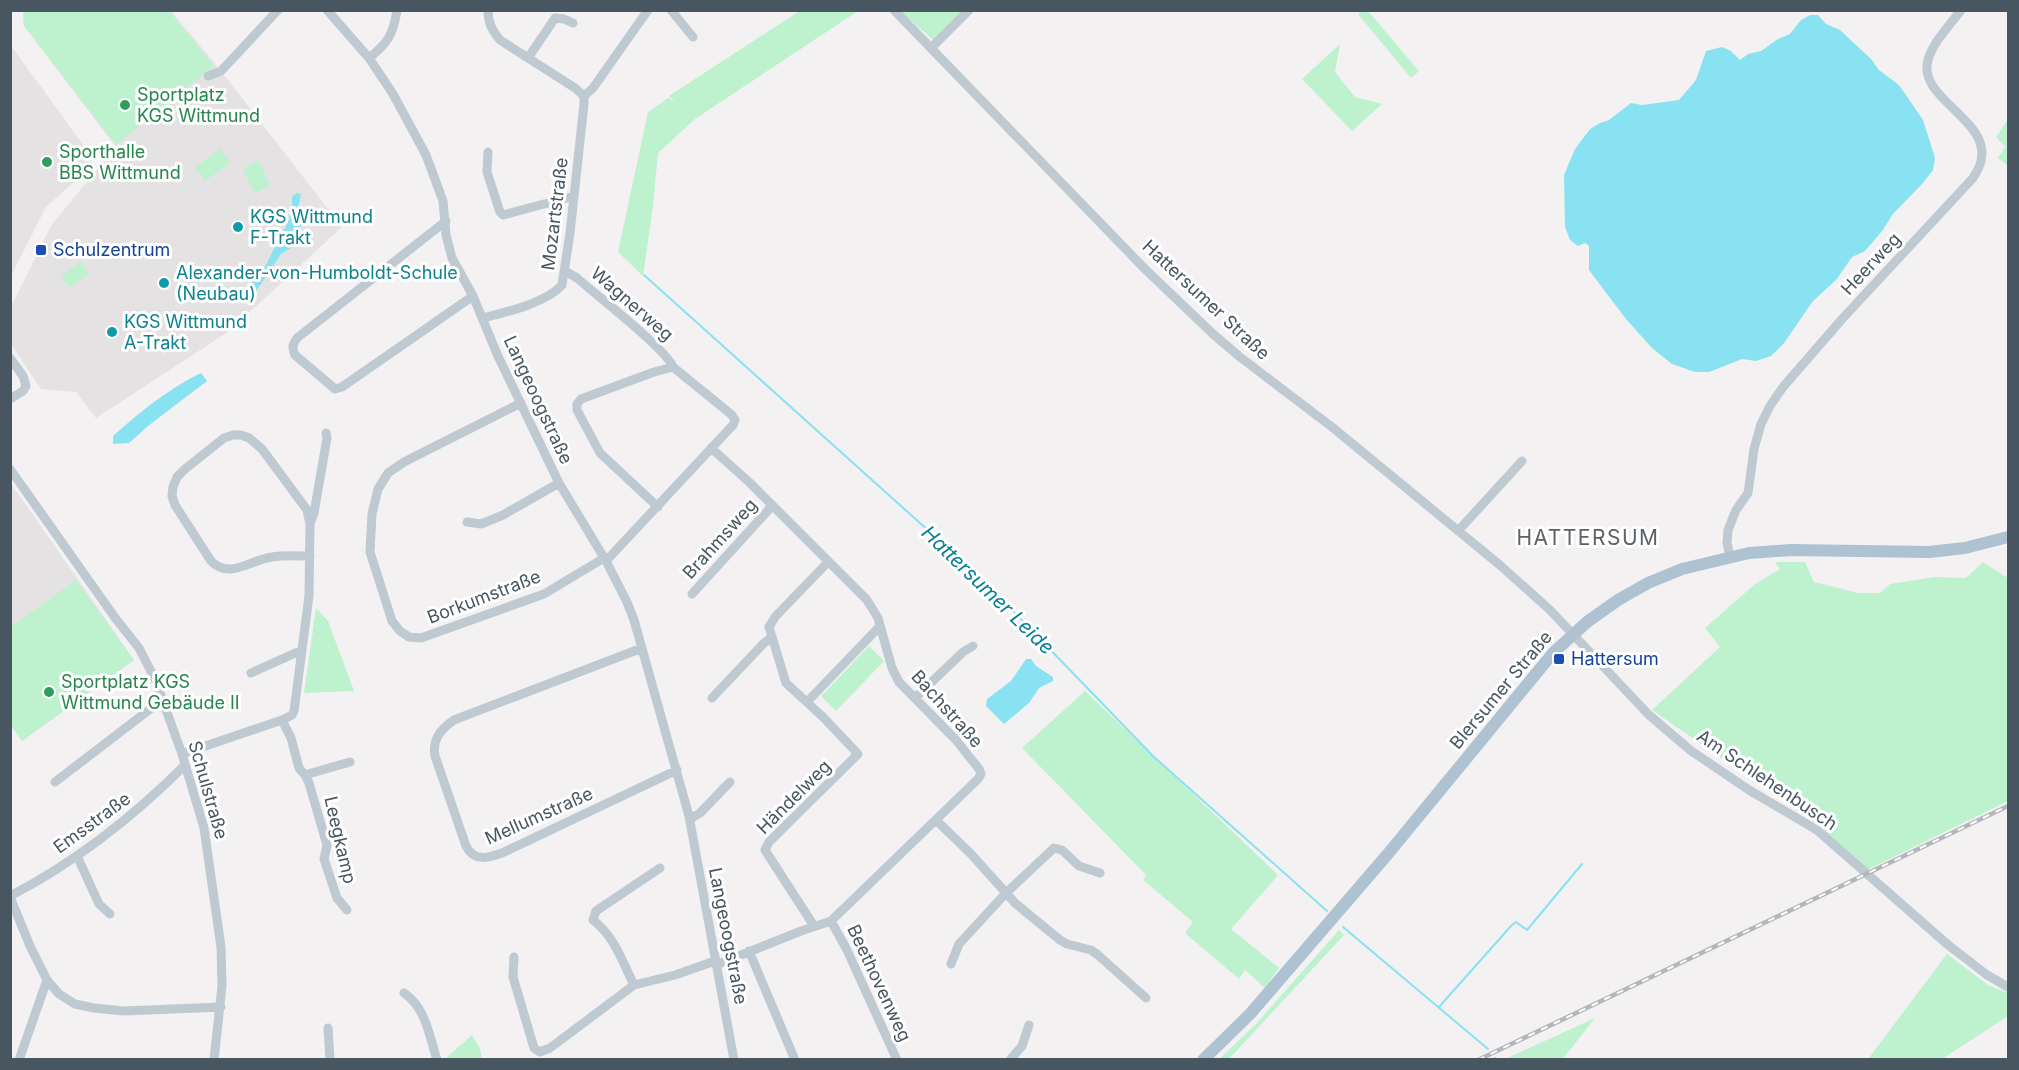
<svg xmlns="http://www.w3.org/2000/svg" width="2019" height="1070" font-family="Inter,sans-serif">
  <style>
    .education { fill: #e4e2e3 }
    .green { fill: #bef2cf }
    .water { fill: #89e2f1 }
    .lines { fill: none; stroke-linecap: round; stroke-linejoin: round }
    .stream { stroke: #89e2f1; stroke-width: 2 }
    .minor { stroke: #bec9d1; stroke-width: 9 }
    .major { stroke: #afc2d1; stroke-width: 12 }
    .rail-casing { stroke: #b3b7bb; stroke-width: 4.5 }
    .rail { stroke: #fff; stroke-width: 2; stroke-dasharray: 7; stroke-linecap: butt }
    .leisure-dot { fill: #2e9e5b; stroke: #fff; stroke-width: 2 }
    .culture-dot { fill: #0f9aa8; stroke: #fff; stroke-width: 2 }
    .transit-dot { fill: #1a4fb4; stroke: #fff; stroke-width: 2 }
    .labels { text-anchor: middle; stroke-width: 6; stroke-linejoin: round; paint-order: stroke }
    .leisure-label { font-size: 18px; fill: #27864d; stroke: #fff; text-anchor: start }
    .street-label { font-size: 18px; fill: #475660; stroke: #fff }
    .culture-label { font-size: 18px; fill: #0d838f; stroke: #fff; text-anchor: start }
    .transit-label { font-size: 18px; fill: #164399; stroke: #fff; text-anchor: start }
    .water-label { font-size: 20px; font-style: italic; fill: #078094; stroke: #fff }
    .quarter-label { font-size: 21px; letter-spacing: 1.5px; fill: #5d6266; stroke: #fff }
  </style>
  <rect width="100%" height="100%" fill="#f3f1f1"/>
  <!-- education -->
  <path class="education" d="M23,11h148l50,60 121,156 -114,105 -132,86 -20,-26 -35,-3 -30,-45 -1,-35 42,-85 64,-77 -92,-121z
    M11,37l1,10 80,110v9l-46,41 -35,69z
    M10,482l124,178 -112,81 -12,-16z"/>
  <!-- green -->
  <path class="green" d="M801,10l57,1 -163,108 -37,34 -5,53 -10,70 -25,-24 30,-140 20,-14 7,4 -6,-6z
    M23,11h146l45,55 -98,79 -92,-119z
    M900,11h62l-29,29z
    M1362,11h6l51,60 -8,7 -53,-64z
    M1340,44l-5,28 20,25 27,7 -30,27 -50,-52z
    M2008,119v24l-2,4 2,3v16l-10,-8 7,-11 -9,-10z
    M220,149l10,14 -25,18 -10,-14z
    M259,161l11,25 -16,7 -11,-25z
    M81,262l8,12 -19,13 -9,-11z
    M1775,562h30l9,20 44,11h22l10,-9 44,-7 32,1 17,-16 25,16v223l-141,69 -46,-43 -169,-117 68,-63 -15,-19 50,-44 25,-15z
    M76,580l58,80 -112,81 -11,-16v-98z
    M316,608l12,13 26,70 -50,2z
    M869,646l15,15 -48,50 -15,-15z
    M1085,691l193,184 -47,54 48,39 -14,20 -20,-18 -6,9 -54,-46 8,-11 -50,-42 3,-5 -124,-127z
    M1339,930l5,5 -115,124h-10l36,-34z
    M1947,954l41,31 20,8v23l-66,43h-74z
    M1595,1018l-32,41h-58z
    M472,1035l8,14 2,10h-37z"/>
  <!-- water -->
  <path class="water" d="M1810,15h8l8,9 14,6 31,29 8,11 20,15 24,35 12,38 -2,12 -11,14 -30,31 -9,15 -18,21 -13,6 -16,23 -23,21 -29,42 -13,13 -15,5 -14,-2 -33,13h-14l-23,-8 -20,-16 -26,-29 -37,-49v-24l-4,-3 -7,3 -8,-6 -5,-13 -1,-52 11,-26 15,-20 10,-6 9,-3 22,-17 11,2 37,-5 17,-20 10,-29 16,-4 9,4 9,9 8,-6 13,-3 17,-12 12,-5 11,-14z
    M297,193l4,1 -3,16 4,10 -2,13 -8,14 -11,7 -24,36 -2,9 -6,-4c-2,-13 13,-21 18,-32 7,-16 18,-31 23,-47 2,-7 2,-13 2,-19z
    M201,373l6,8 -59,45 -19,17 -16,1v-8c27,-24 55,-47 88,-63z
    M1026,659h5l5,7 17,11v4l-14,7 -10,15 -25,21 -18,-18 1,-7 24,-18z"/>
  <g class="lines">
    <!-- stream -->
    <path class="stream" d="M644,275l336,302 174,180 173,154
      M1343,927l145,122
      M1439,1007l72,-81 5,-4 11,8 55,-66
      M1495,1058l1,2"/>
    <!-- minor -->
    <path class="minor" d="M327,10l42,48 24,36 33,61 17,46 3,34 6,23 21,38 24,58 62,129 47,78 21,41 7,18 55,196 45,244
      M671,10l22,27
      M894,10l251,259 68,65 27,23 92,70 169,139 49,44 98,104 42,36 59,40 68,40 130,114 40,31 21,12
      M932,47l37,-37
      M369,58c19,-15 24,-23 28,-48
      M528,58l27,-40 9,1 9,4
      M208,76l13,-5 57,-61
      M584,96l9,-8 55,-78
      M488,152l-1,20 13,40 3,3 71,-19
      M446,221l-149,117c-5,7 -5,10 -2,17l40,34 7,-2 131,-91
      M565,271l12,7c18,16 89,71 96,89l59,48 3,5 -2,5 -127,136
      M483,318c23,-6 63,-15 79,-33l8,-52 14,-129v-8l-9,-8 -75,-48c-8,-10 -12,-17 -12,-30
      M10,358l13,18 3,10 -3,5 -13,8
      M521,403l-117,59 -16,11 -10,16 -6,25 -2,38 22,69 8,10 9,6 12,1 123,-44 60,-36
      M711,448l38,34 118,118 11,18 14,50 7,14 57,58 23,29 2,5 -3,5 -147,142 -30,10 -85,34
      M10,469l106,150 23,29 16,31 27,75 22,74 17,119 1,39 -8,74
      M658,507l-58,-54 -23,-43v-6l4,-5 73,-27 19,-5
      M467,522l14,2 22,-9 56,-32
      M310,524l4,-11 13,-75 -1,-5
      M1458,531l64,-70
      M1730,556l-3,-13 1,-13 8,-20 12,-17 6,-44 7,-25 9,-18 13,-19 60,-69 130,-140c3,-5 7,-11 8,-17 10,-42 -64,-62 -53,-101 5,-18 22,-35 33,-50
      M692,594l80,-88
      M642,648l-188,72c-13,9 -22,19 -19,36l31,90c8,16 22,12 36,7l175,-83
      M251,673l51,-23
      M712,698l52,-55 7,-5
      M915,698l48,-46 10,-6
      M807,702l73,-76
      M282,720l9,18 8,30 6,7 45,-13
      M182,754l100,-34 10,-5 2,-4 15,-115 1,-72 -3,-14 -45,-61 -13,-11 -8,-3h-8l-9,3 -39,31 -8,8 -4,10 -1,9 3,9 36,56c19,19 38,-1 61,-4 12,-2 26,-1 38,-1
      M305,775l4,8 18,62 -3,14 13,39 10,12
      M55,782l107,-82
      M690,819l10,-6 30,-31
      M936,820l35,34 44,49 45,37 7,4 24,6 7,5 48,43
      M77,856l22,48 11,10
      M10,896c66,-34 123,-79 175,-131
      M10,897l20,49 17,34 12,14 16,10 19,4 30,3 97,-4
      M831,921l16,29 50,110
      M814,926l-49,-76 4,-8 89,-88 -35,-37 -37,-34 -17,-56 6,-10 53,-55
      M749,951l46,109
      M514,957l-1,20 21,71 6,4 10,-4 84,-63 41,-10 40,-14
      M951,964l8,-20 47,-51 48,-45 8,2 17,16 21,7
      M634,985c-12,-24 -19,-48 -41,-65l3,-9 64,-43
      M404,993c22,15 25,42 33,67
      M328,1028l2,32
      M19,1060l28,-80
      M1010,1060l12,-14 7,-21"/>
    <!-- major -->
    <path class="major" d="M1203,1060l47,-46 137,-159 166,-202 34,-31 31,-22 30,-17 34,-14 67,-16 42,-3 138,2 36,-4 43,-11"/>
    <defs>
      <path id="rail" d="M1478,1060l530,-254"/>
    </defs>
    <!-- rail casing -->
    <use href="#rail" class="rail-casing"/>
    <!-- rail -->
    <use href="#rail" class="rail"/>
  </g>
  <!-- markers -->
  <g class="leisure-dot">
    <circle cx="125" cy="105" r="6"/>
    <circle cx="47" cy="162" r="6"/>
    <circle cx="49" cy="692" r="6"/>
  </g>
  <g class="culture-dot">
    <circle cx="238" cy="227" r="6"/>
    <circle cx="164" cy="283" r="6"/>
    <circle cx="112" cy="332" r="6"/>
  </g>
  <g class="transit-dot">
    <rect x="35" y="244" width="12" height="12" rx="3"/>
    <rect x="1553" y="653" width="12" height="12" rx="3"/>
  </g>
  <g class="labels">
    <!-- leisure labels -->
    <g class="leisure-label">
      <text x="137" y="101">Sportplatz<tspan x="137" dy="21">KGS Wittmund</tspan></text>
      <text x="59" y="158">Sporthalle<tspan x="59" dy="21">BBS Wittmund</tspan></text>
      <text x="61" y="688">Sportplatz KGS<tspan x="61" dy="21">Wittmund Gebäude II</tspan></text>
    </g>
    <!-- street labels -->
    <g class="street-label">
      <text transform="translate(555 214) rotate(-83)" y="6">Mozartstraße</text>
      <text transform="translate(1871 264) rotate(-47)" y="6">Heerweg</text>
      <text transform="translate(1206 300) rotate(43)" y="6">Hattersumer Straße</text>
      <text transform="translate(632 304) rotate(41)" y="6">Wagnerweg</text>
      <text transform="translate(538 400) rotate(65)" y="6">Langeoogstraße</text>
      <text transform="translate(720 539) rotate(-48)" y="6">Brahmsweg</text>
      <text transform="translate(484 597) rotate(-21)" y="6">Borkumstraße</text>
      <text transform="translate(1501 690) rotate(-50)" y="6">Blersumer Straße</text>
      <text transform="translate(947 709) rotate(48)" y="6">Bachstraße</text>
      <text transform="translate(1767 780) rotate(34)" y="6">Am Schlehenbusch</text>
      <text transform="translate(208 790) rotate(74)" y="6">Schulstraße</text>
      <text transform="translate(794 797) rotate(-45)" y="6">Händelweg</text>
      <text transform="translate(539 816) rotate(-24)" y="6">Mellumstraße</text>
      <text transform="translate(92 823) rotate(-36)" y="6">Emsstraße</text>
      <text transform="translate(340 840) rotate(77)" y="6">Leegkamp</text>
      <text transform="translate(728 936) rotate(79)" y="6">Langeoogstraße</text>
      <text transform="translate(879 983) rotate(65)" y="6">Beethovenweg</text>
    </g>
    <!-- culture labels -->
    <g class="culture-label">
      <text x="250" y="223">KGS Wittmund<tspan x="250" dy="21">F-Trakt</tspan></text>
      <text x="176" y="279">Alexander-von-Humboldt-Schule<tspan x="176" dy="21">(Neubau)</tspan></text>
      <text x="124" y="328">KGS Wittmund<tspan x="124" dy="21">A-Trakt</tspan></text>
    </g>
    <!-- transit labels -->
    <g class="transit-label">
      <text x="53" y="256">Schulzentrum</text>
      <text x="1571" y="665">Hattersum</text>
    </g>
    <!-- water labels -->
    <g class="water-label">
      <text transform="translate(988 590) rotate(44)" y="7">Hattersumer Leide</text>
    </g>
    <!-- quarter labels -->
    <g class="quarter-label">
      <text x="1588" y="545">HATTERSUM</text>
    </g>
  </g>
  <!-- border -->
  <rect width="2019" height="1070" fill="none" stroke="#475660" stroke-width="24"/>
</svg>
